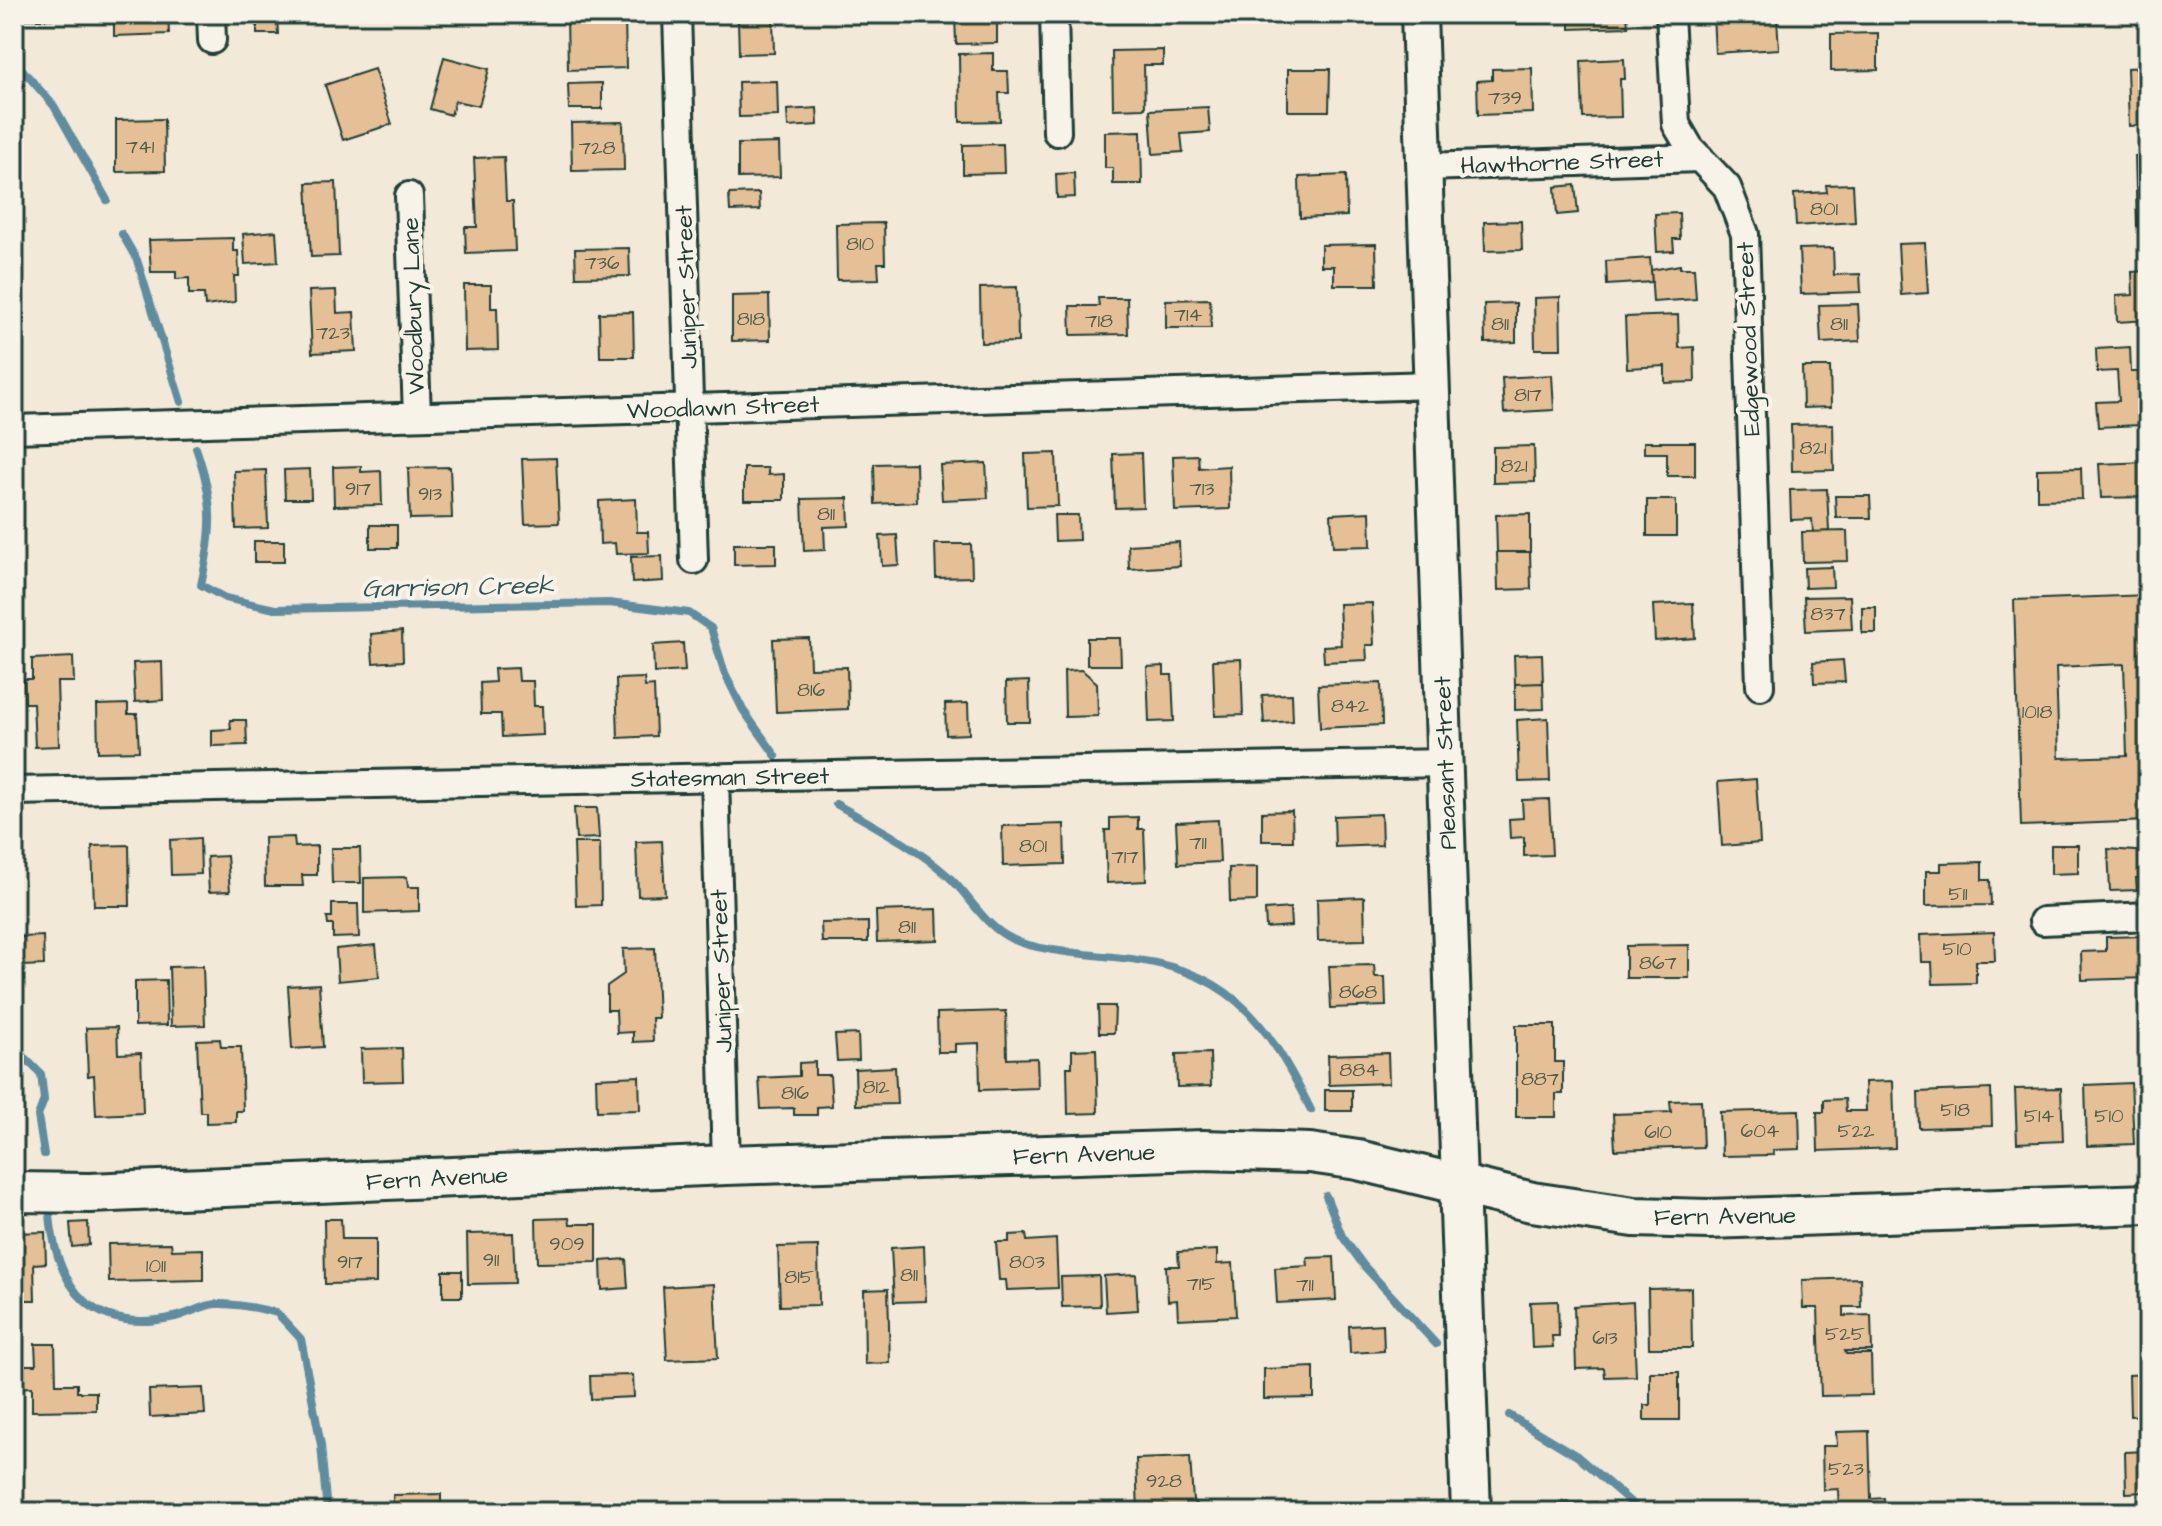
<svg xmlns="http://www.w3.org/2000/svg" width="2162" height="1526" font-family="'Architects Daughter',sans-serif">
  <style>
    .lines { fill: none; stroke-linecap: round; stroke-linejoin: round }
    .stream { stroke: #5e8c9f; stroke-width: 8 }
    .building { fill: #e5c096; stroke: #1f3d34; stroke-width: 2; fill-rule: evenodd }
    .minor-casing { stroke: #1f3d34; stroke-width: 32 }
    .tertiary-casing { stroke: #1f3d34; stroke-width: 40 }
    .secondary-casing { stroke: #1f3d34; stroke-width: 44 }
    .minor { stroke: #f7f3e8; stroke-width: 26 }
    .tertiary { stroke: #f7f3e8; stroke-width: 34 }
    .secondary { stroke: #f7f3e8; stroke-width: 38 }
    .labels { text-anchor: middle; stroke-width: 8; stroke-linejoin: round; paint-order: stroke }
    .number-label { font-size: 20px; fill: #505e4c }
    .street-label { font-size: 24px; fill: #1f3d34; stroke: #f7f3e8 }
    .water-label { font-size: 26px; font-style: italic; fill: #345758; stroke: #f7f3e8 }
  </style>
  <rect width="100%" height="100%" fill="#f3e9d8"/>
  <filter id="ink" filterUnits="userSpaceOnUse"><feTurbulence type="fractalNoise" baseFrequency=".0125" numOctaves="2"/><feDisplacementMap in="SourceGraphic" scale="16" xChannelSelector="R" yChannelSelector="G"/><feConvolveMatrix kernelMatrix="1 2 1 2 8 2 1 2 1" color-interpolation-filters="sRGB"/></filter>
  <g filter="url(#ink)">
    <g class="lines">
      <!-- stream -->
      <path class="stream" d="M14,60l40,46 53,94
        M122,234l15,26 44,142
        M196,448c19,54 17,83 5,137l24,13 50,11 334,-6 80,10 22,15 14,46 18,36 33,46
        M836,804c37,21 80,43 112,72 22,20 36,50 64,63 24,12 75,15 102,18 113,10 149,57 197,153
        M14,1054l9,2 18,18 3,26 -6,16 6,38
        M1326,1196l16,40 22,30 72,78
        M50,1215c7,76 44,120 125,102 14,-3 27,-12 41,-13 20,-1 42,4 61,9l24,26 20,106 6,67
        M1509,1415l68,41 65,56"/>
    </g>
    <!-- building -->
    <path class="building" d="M14,14h38v5h-38z
      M114,14h54l1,20 -55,2z
      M257,14h20l1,20h-21z
      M567,14h58l1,54 -58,2z
      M955,14h42v29l-41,1z
      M1526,14h17v8l-17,1z
      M1570,14h57l1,13 -58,2z
      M1713,14h30l1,7 33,-2 2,30 -64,4z
      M773,19l1,34 -35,1 -1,-34z
      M1878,33v37l-47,1v-37z
      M1163,50v15h-19l1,43 -32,1 -1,-58z
      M993,53v18h15l1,22h-10l1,28 -40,1 -1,-68z
      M444,57l45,12 -10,37 -24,-5 -4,14 -21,-6z
      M1624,59l1,20h-5l1,38 -38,1 -2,-57z
      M2148,67v58l-19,1 -2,-58z
      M1532,68l1,45 -55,2 -1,-34 15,-1v-11z
      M374,69l18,55 -49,16 -18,-55z
      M1288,69h42l-1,42h-41z
      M777,81l1,35 -39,1 -1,-35z
      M602,83v26h-33l-1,-25z
      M1208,107l2,25 -29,2 2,18 -30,2 -3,-44z
      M817,108l1,17 -30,2 -1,-17z
      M164,119l1,52 -49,1v-52z
      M623,122l1,48 -52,1 -1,-48z
      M1141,131l1,53h-29v-16h-8v-36z
      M779,143l1,34 -42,1v-34z
      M1003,144l1,29 -41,1v-29z
      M2135,156h13v69l-11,1z
      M504,157l2,44h7l2,50 -49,2 -1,-26h12l-3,-69z
      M1074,173l1,24 -18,1 -1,-24z
      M1346,175l1,41 -47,2 -1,-41z
      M336,182l3,74 -28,1 -4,-74z
      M1853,184l2,38 -59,4 -2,-32 33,-2 -1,-7z
      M1575,185l3,28 -21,2 -2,-28z
      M759,193l1,17 -30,1 -1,-17z
      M1679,213l1,26h-7l1,12 -17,1 -2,-38z
      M1521,221l1,29 -37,1 -1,-29z
      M884,223l1,40h-7l1,16 -42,1 -1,-56z
      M276,231l2,31 -33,2 -2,-30z
      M233,238v13h5l1,25h-5l1,26 -30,4 -1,-12h-15v-16l-13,1v-7h-25l-2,-32z
      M1925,243l3,50 -27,2 -3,-51z
      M1376,244l1,41h-43v-19h-13v-21z
      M629,248l1,28 -54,1 -1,-28z
      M1833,248l1,27 26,-1 1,18 -60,2 -2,-45z
      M1650,258l2,24 -45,3 -1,-24z
      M1680,265v3h14l2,31 -43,3 -2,-32z
      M2148,271v49l-31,2 -1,-26 17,-1 -1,-23z
      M464,285h27v23h6l1,42 -33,1z
      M1017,287l1,55 -37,1 -1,-55z
      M336,290l1,23 17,-1 2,39 -44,2 -3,-62z
      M769,295l1,45 -38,1v-45z
      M1560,297l1,52h-26l-1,-51z
      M1098,298h29l1,36 -57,1 -1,-29h29z
      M1210,299l1,29h-45v-28z
      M1516,303v39l-31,1 -1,-39z
      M1858,304l2,37 -39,2 -2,-38z
      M633,312l1,45h-34l-1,-44z
      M1678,315l1,33 15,-1 1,35 -30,1v-17l-38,2 -2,-51z
      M2130,347l1,25h13l2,38 -7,1 1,14 -42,2 -2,-25 23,-1 -2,-30 -20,1 -1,-23z
      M1802,367h28l1,40 -28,1z
      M1552,375l2,35 -50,3 -2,-35z
      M1833,424l1,46 -42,1 -1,-46z
      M1644,442h51v34h-28v-23h-23z
      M1534,446l1,36 -42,1v-36z
      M1056,453l2,53 -31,1 -2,-53z
      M1141,453l2,54 -28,1 -2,-54z
      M1198,455l1,13 30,-2 1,43 -55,2 -2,-55z
      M556,458l3,65 -34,1 -3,-65z
      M2148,462v35l-47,1 -2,-34z
      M916,463l1,39 -42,2 -1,-40z
      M986,463l2,35 -46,2 -2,-35z
      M361,466v6l20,-1 1,34 -48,1 -1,-39z
      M450,467l2,51 -42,1 -2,-51z
      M744,468h24v7l16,-1v26h-40z
      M2081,468l1,31 -45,1v-31z
      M310,469l1,30h-26l-1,-29z
      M266,470l2,58 -32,1 -2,-58z
      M14,480h6l1,47 -7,1z
      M1827,489l2,42 -16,1 -1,-13 -21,1 -1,-30z
      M1835,496h35l1,22h-35z
      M848,498l1,28 -25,1 1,23 -21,1 -2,-52z
      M636,499l1,33h11l1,21 -33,1 -1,-11 -15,1 -1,-43z
      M1647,500h29v36h-29z
      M1370,512l1,34 -38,1 -2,-33z
      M1530,514v38h-33l-1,-37z
      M1054,515h24l1,25 -24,1z
      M370,525h27v23h-27z
      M1847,531l1,30 -45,1 -1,-30z
      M897,535l2,30 -17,1 -2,-30z
      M254,541h30v21h-30z
      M1179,542l1,24 -51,3 -1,-24z
      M734,544h42v20l-42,1z
      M935,544h36l1,33 -36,1z
      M1497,552h33l1,37 -33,1z
      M662,556l1,25 -31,2 -1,-26z
      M1832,567l1,20 -28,1 -1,-20z
      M2148,595v226l-127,5 -7,-226zM2124,664l3,92 -68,2 -3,-91z
      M1850,596l2,33 -46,2 -2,-34z
      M1372,603l2,42h-8l1,15 -43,2 -1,-16 18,-1 -2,-41z
      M1693,603l2,35 -40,3 -2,-36z
      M1862,607h14v26h-14z
      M402,631l1,30 -30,2 -2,-29z
      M809,638l1,30 37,-1 1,42 -72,3 -3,-73z
      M1087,638h33l1,27h-34z
      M683,643l2,28 -31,2 -1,-28z
      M1542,654l1,29 -28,1 -1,-29z
      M73,657l1,25h-17l2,64 -24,1 -2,-44h-8l-1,-24h8v-20z
      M1241,659l2,56 -28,1 -2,-56z
      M1843,660l2,22 -31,1 -1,-21z
      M162,662l1,38 -28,2 -2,-39z
      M1164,666v9h8l2,46 -25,1 -2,-55z
      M518,668l1,13h14l1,25h8l1,29 -41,2 -1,-23h-20l-1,-31 15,-1 -1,-13z
      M1082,670l15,13 1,33 -33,1 -1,-46z
      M644,678l1,9 9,-1 2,50 -38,2 -2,-59z
      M1029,681l1,41h-23l-1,-40z
      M1381,683l1,42 -62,3 -2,-43z
      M1543,683l1,26 -29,1v-26z
      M1292,694l1,27 -29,2 -2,-28z
      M968,703l1,31 -23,1 -1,-31z
      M128,704v10h9l2,37 -41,1 -1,-47z
      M1548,718l2,63 -31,1 -2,-62z
      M230,720h16l1,25 -35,1v-16l19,-1z
      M1756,779l4,64 -38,3 -4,-64z
      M1549,799l3,56 -28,1v-19l-14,1 -1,-19 14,-1 -1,-18z
      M574,808h23l2,30 -23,1z
      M1292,811l1,30h-31v-29z
      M1381,814l1,31 -47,2 -1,-31z
      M1138,817v12h6l2,52 -39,2 -2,-53h5v-12z
      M1218,820l2,42 -42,2 -2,-42z
      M1064,824l1,40 -62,2 -1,-40z
      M294,837l1,10 22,-1v29h-15l1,11h-38l-1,-48z
      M200,838l1,36 -30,1 -1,-35z
      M662,841l3,54 -27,1 -2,-54z
      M574,843h26l1,62 -25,1z
      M129,845l1,61h-36l-2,-60z
      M2051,845h27v28l-27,1z
      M331,848h29l1,35h-29z
      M2108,849l40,3v26h-12l1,12 -27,1z
      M227,856l3,35 -21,1 -2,-35z
      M1982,862v18h8l1,25 -65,1v-35h15v-8z
      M1257,867v34l-27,1 -1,-34z
      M407,877l1,10h11v24l-55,2v-35z
      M1364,897l1,43 -47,1 -1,-42z
      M332,904h26l1,33 -26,1v-13h-5l-1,-8h5z
      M1290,908l1,18 -25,2 -1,-18z
      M937,909l1,31 -61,2 -1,-31z
      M868,922v20h-46l-1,-19z
      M1994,932l1,29h-19v22l-43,1 -1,-22h-11l-1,-27z
      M43,936l1,29 -22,1 -1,-29z
      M2148,936v42l-66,2 -1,-28 25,-1v-14z
      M376,945l3,32 -41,4 -2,-32z
      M1689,945v33h-63v-32z
      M655,948l3,70h-6l1,23 -20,1v-10l-16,1 -1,-23h-9v-24l17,-12 -1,-25z
      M1374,965l1,12h10l1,29 -55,2 -2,-42z
      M203,966l2,59 -34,1 -2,-59z
      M166,980l1,45 -32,1v-45z
      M319,984l4,63 -31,2 -4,-63z
      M2141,995h7v53l-5,1z
      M1098,1006h17l-1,27h-15z
      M1006,1011l1,48 30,-1 1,30 -58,2 -1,-47 -24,1v8h-17l-1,-39z
      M1516,1025h39v37h8v32h-7v23h-40z
      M117,1027l1,27 23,-1 2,60 -47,2 -2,-40 -6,1 -2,-48z
      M858,1034l1,26 -22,1 -2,-26z
      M220,1039l1,8h20l2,64h-7v11l-30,1v-11h-6l-3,-72z
      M402,1048l1,33 -41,1 -1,-33z
      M1096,1049l2,64 -30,1 -1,-47h5v-17z
      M1210,1053l1,33 -34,1 -1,-33z
      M1388,1053l1,30 -60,2 -1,-30z
      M815,1062v13h15l2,31 -15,1v8h-23v-7l-33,1 -2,-31 40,-2v-13z
      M895,1067l2,37 -41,1 -1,-36z
      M639,1076l1,34 -43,1 -1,-33z
      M1893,1081l2,67 -77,3 -1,-39h7v-12l21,-1 1,12h20l-1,-29z
      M2131,1083l3,61 -47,2 -2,-61z
      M2061,1088l2,53 -46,2 -2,-54z
      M1991,1089l1,37 -73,2 -1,-36z
      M1325,1090h27v21h-27z
      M1701,1100l2,47 -88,3 -2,-36 58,-2 -1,-11z
      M1799,1110l1,39 -27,1 1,5 -52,1 -2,-44z
      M569,1218l1,6h27v38l-60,1 -1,-44z
      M324,1219h17l1,20h34v44l-51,1z
      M88,1222l1,23 -17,2 -2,-24z
      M45,1232l1,31 -12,1 1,36h-21v-67z
      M513,1233l2,50 -47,1 -1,-50z
      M1026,1234l1,7 29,-2 2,49 -51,2 -1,-10h-7l-3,-38h13v-7z
      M171,1243l1,7 31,-1v31l-94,2 -1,-38z
      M818,1246l1,59 -39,1 -2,-59z
      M924,1246l2,55 -32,1 -3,-54z
      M1217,1250v14l16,-1 3,53 -58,3 -1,-19 -9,1 -2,-35h13l-1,-14z
      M1334,1257l2,43 -59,3 -2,-35 33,-2 -1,-8z
      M626,1259l2,29 -26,2 -1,-29z
      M443,1271h19v26h-19z
      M1136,1274l2,36 -32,2 -2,-36z
      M1099,1276l1,30 -38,1 -1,-30z
      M1860,1278l1,29h-17v9l27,-1 1,36h-27l1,3h25l1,41 -51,1 -3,-88h-15l-1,-28z
      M714,1284l4,74 -51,2 -4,-73z
      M1691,1288l1,60h-43l-1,-59z
      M888,1289l2,74 -25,1 -1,-74z
      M1558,1301l1,35h-7l1,11 -21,1 -2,-46z
      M1633,1302l3,74 -31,1 -1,-9 -28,1 -2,-63z
      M1383,1324l1,27 -34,2 -1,-27z
      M35,1344h20l1,40h21v8h19v18l-64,1v-24l-18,1v-23h22z
      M1314,1367v31l-50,1v-30z
      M1650,1372h29v48h-35v-15h6z
      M2148,1374v41l-18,1 -1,-41z
      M633,1375l1,22 -43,2 -1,-23z
      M203,1388l2,26 -55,3 -1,-27z
      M1869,1431l2,68 13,-1 1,14h-46l-1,-23 -15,1 -1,-44h15l-1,-14z
      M2148,1451v41l-22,1 -1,-41z
      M1190,1457l3,44 10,11h-65l-2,-53z
      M441,1494v18h-48v-17z
      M1597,1502l1,10h-45v-8z"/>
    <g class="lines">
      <defs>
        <path id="minor" d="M211,14l1,26
          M677,14l17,546
          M1054,14l3,118
          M1670,14l6,110 14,24 37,39 18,47 15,452
          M1424,167l276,-9
          M409,196l8,220
          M14,429l1418,-44
          M715,777l11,388
          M14,791l1432,-28
          M2043,921l105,-5"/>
        <path id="tertiary" d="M1419,14l40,1170"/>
        <path id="secondary" d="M1459,1184l12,328
          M14,1192l76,1 636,-28 477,-15 107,3 48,7 174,42 102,15 75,2 439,-15"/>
      </defs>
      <!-- minor casing -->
      <use href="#minor" class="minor-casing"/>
      <!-- tertiary casing -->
      <use href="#tertiary" class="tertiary-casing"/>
      <!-- secondary casing -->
      <use href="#secondary" class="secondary-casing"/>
      <!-- minor -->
      <use href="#minor" class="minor"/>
      <!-- tertiary -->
      <use href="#tertiary" class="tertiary"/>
      <!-- secondary -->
      <use href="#secondary" class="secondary"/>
    </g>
  </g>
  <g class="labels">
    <!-- number labels -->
    <g class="number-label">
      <text x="1505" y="104">739</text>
      <text x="140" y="153">741</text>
      <text x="597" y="154">728</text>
      <text x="1824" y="215">801</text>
      <text x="860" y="250">810</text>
      <text x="602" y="269">736</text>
      <text x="1188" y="321">714</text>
      <text x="751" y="325">818</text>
      <text x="1099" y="327">718</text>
      <text x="1500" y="330">811</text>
      <text x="1839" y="330">811</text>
      <text x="333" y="339">723</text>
      <text x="1528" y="401">817</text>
      <text x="1813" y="454">821</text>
      <text x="1514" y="472">821</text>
      <text x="358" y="495">917</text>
      <text x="1202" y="495">713</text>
      <text x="430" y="500">913</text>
      <text x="826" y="520">811</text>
      <text x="1828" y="620">837</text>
      <text x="811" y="696">816</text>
      <text x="1350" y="712">842</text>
      <text x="2037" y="718">1018</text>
      <text x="1198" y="849">711</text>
      <text x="1033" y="852">801</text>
      <text x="1125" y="863">717</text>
      <text x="1958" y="900">511</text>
      <text x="907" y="933">811</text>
      <text x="1957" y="955">510</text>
      <text x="1658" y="969">867</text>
      <text x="1358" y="998">868</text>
      <text x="1359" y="1076">884</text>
      <text x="1540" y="1085">887</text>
      <text x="876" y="1093">812</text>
      <text x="795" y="1099">816</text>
      <text x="1955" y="1116">518</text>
      <text x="2039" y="1122">514</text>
      <text x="2109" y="1122">510</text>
      <text x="1760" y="1137">604</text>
      <text x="1856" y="1137">522</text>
      <text x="1658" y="1138">610</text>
      <text x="567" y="1250">909</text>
      <text x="491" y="1266">911</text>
      <text x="350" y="1268">917</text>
      <text x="1027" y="1268">803</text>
      <text x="156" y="1272">1011</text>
      <text x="909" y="1281">811</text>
      <text x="799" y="1283">815</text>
      <text x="1201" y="1290">715</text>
      <text x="1305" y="1291">711</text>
      <text x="1845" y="1340">525</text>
      <text x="1605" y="1344">613</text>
      <text x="1846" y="1475">523</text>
      <text x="1164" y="1487">928</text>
    </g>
    <!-- street labels -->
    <g class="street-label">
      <text transform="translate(1562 162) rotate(-2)" y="8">Hawthorne Street</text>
      <text transform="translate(686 287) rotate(-92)" y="8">Juniper Street</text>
      <text transform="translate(413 306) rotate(-92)" y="8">Woodbury Lane</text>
      <text transform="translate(1748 339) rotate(-92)" y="8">Edgewood Street</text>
      <text transform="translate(723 407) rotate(-2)" y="8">Woodlawn Street</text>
      <text transform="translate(1445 763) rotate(-92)" y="8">Pleasant Street</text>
      <text transform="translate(730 777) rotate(-1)" y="8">Statesman Street</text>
      <text transform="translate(721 971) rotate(-92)" y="8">Juniper Street</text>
      <text transform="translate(1084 1154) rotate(-2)" y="8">Fern Avenue</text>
      <text transform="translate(437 1178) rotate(-3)" y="8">Fern Avenue</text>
      <text transform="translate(1725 1216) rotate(-1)" y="8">Fern Avenue</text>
    </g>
    <!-- water labels -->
    <g class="water-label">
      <text transform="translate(458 586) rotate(-1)" y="9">Garrison Creek</text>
    </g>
  </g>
  <!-- margin -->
  <rect width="2162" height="1526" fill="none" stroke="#f7f3e8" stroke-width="48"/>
  <rect x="24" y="24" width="2114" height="1478" fill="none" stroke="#1f3d34" stroke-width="3" filter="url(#ink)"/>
</svg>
